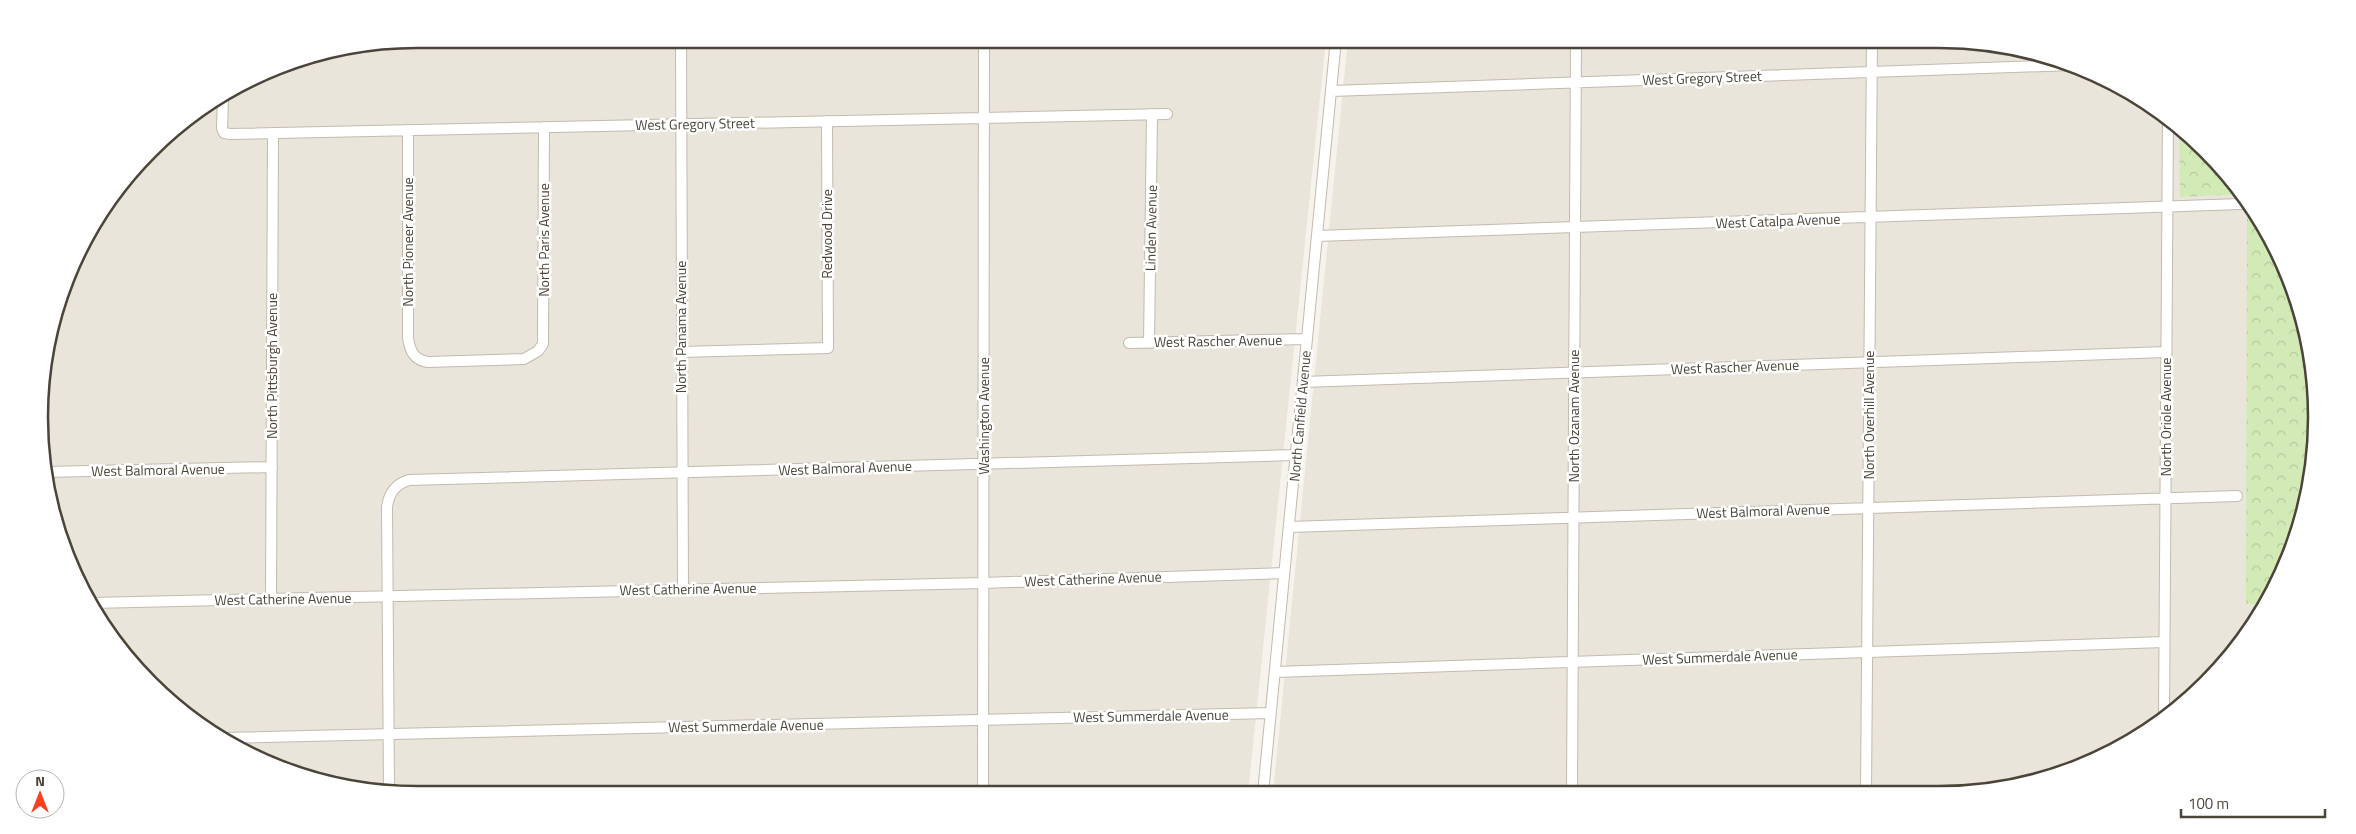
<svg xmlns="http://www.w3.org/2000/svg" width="2356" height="834" font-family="'Titillium Web',sans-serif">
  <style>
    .residential { fill: #eae5da }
    .forest { fill: url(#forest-crowns) }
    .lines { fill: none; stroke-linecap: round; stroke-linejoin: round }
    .minor-casing { stroke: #c2bbae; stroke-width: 12 }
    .minor { stroke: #fff; stroke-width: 10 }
    .labels { text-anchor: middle; stroke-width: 5; stroke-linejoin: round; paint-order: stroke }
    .street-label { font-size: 14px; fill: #4b4439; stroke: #fff }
    .rim { fill: none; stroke: #4b4439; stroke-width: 2.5 }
  </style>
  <defs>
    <pattern id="forest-crowns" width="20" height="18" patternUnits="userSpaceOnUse" patternTransform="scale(1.25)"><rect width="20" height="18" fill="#d2eab5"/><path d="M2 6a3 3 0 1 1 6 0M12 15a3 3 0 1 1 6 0" fill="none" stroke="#b6ca9c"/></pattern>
  </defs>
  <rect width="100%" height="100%" fill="#f6f3ec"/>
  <!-- residential -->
  <path class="residential" d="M417,39h909l-78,755 -831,1 -98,-13 -112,-51 -57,-46 -47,-58 -51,-112 -12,-73 2,-74 36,-119 39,-62 50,-54 106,-66 70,-21z
    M1348,39h591l98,13 69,26 63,39 54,50 43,61 31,67 17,72 2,74 -12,74 -38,91 -77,95 -83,55 -117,36 -716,1z"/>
  <!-- forest -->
  <path class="forest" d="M2179,126l44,41 19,27 -62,3z
    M2247,201l19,27 31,67 17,72 2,74 -12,74 -36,89h-22z"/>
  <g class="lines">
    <defs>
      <path id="minor" d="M681,39l2,550
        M1331,91l742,-26
        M223,99l-1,29 2,5 7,1 936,-20
        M408,130v208c2,13 6,22 20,24l96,-3 14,-8 5,-7 1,-217
        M1317,236l923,-32
        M1129,343l178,-4
        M1149,343l3,-229
        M681,352l147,-4 -1,-227
        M1303,382l863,-30
        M45,472l227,-5
        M1289,527l948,-31
        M271,599l2,-466
        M91,603l892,-20 301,-10
        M1275,672l889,-30
        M2164,718l4,-602
        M222,738l1049,-25
        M389,792l-2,-285c2,-15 9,-23 22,-27l887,-25
        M1866,792l6,-753
        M1263,793l73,-754
        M1572,793l4,-754
        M983,794l1,-755"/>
    </defs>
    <!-- minor casing -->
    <use href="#minor" class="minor-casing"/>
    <!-- minor -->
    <use href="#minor" class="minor"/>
  </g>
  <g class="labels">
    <!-- street labels -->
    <g class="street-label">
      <text transform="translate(1702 78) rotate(-2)" y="5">West Gregory Street</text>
      <text transform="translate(695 124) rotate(-1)" y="5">West Gregory Street</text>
      <text transform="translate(1778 221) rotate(-2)" y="5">West Catalpa Avenue</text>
      <text transform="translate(1151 228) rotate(-89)" y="5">Linden Avenue</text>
      <text transform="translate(827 234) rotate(-90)" y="5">Redwood Drive</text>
      <text transform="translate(544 240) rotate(-90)" y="5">North Paris Avenue</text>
      <text transform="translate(408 242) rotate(-90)" y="5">North Pioneer Avenue</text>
      <text transform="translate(681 327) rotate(-90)" y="5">North Panama Avenue</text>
      <text transform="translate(1218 341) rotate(-1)" y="5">West Rascher Avenue</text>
      <text transform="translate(272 366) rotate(-90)" y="5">North Pittsburgh Avenue</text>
      <text transform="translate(1735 367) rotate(-2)" y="5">West Rascher Avenue</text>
      <text transform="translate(1869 415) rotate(-90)" y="5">North Overhill Avenue</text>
      <text transform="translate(984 416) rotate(-90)" y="5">Washington Avenue</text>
      <text transform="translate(1300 416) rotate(-85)" y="5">North Canfield Avenue</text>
      <text transform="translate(1574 416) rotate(-90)" y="5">North Ozanam Avenue</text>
      <text transform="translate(2166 417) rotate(-90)" y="5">North Oriole Avenue</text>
      <text transform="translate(845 468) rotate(-2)" y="5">West Balmoral Avenue</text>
      <text transform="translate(158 470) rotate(-1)" y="5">West Balmoral Avenue</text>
      <text transform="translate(1763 511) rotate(-2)" y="5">West Balmoral Avenue</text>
      <text transform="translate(1093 579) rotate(-2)" y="5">West Catherine Avenue</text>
      <text transform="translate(688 589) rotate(-1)" y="5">West Catherine Avenue</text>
      <text transform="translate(283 599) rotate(-1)" y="5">West Catherine Avenue</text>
      <text transform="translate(1720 657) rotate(-2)" y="5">West Summerdale Avenue</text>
      <text transform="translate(1151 716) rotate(-1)" y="5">West Summerdale Avenue</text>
      <text transform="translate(746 726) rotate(-1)" y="5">West Summerdale Avenue</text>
    </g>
  </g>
  <!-- crop -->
  <path d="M0 0H2356V834H0ZM417 48H1939A369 369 0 0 1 2308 417V417A369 369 0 0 1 1939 786H417A369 369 0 0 1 48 417V417A369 369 0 0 1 417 48Z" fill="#fff" fill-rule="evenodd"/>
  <path class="rim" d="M417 48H1939A369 369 0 0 1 2308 417V417A369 369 0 0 1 1939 786H417A369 369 0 0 1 48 417V417A369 369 0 0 1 417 48Z"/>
  <!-- north arrow -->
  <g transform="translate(40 794)"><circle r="24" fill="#ffffff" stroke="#b7b4b0"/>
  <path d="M0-4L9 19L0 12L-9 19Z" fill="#fc3f1d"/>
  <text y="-8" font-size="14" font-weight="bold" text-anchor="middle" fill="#4b4439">N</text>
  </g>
  <!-- scale -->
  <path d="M2181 809v8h144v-8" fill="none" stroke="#4b4439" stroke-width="2.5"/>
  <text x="2188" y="809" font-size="15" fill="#4b4439" stroke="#ffffff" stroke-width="4" paint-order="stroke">100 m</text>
</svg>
